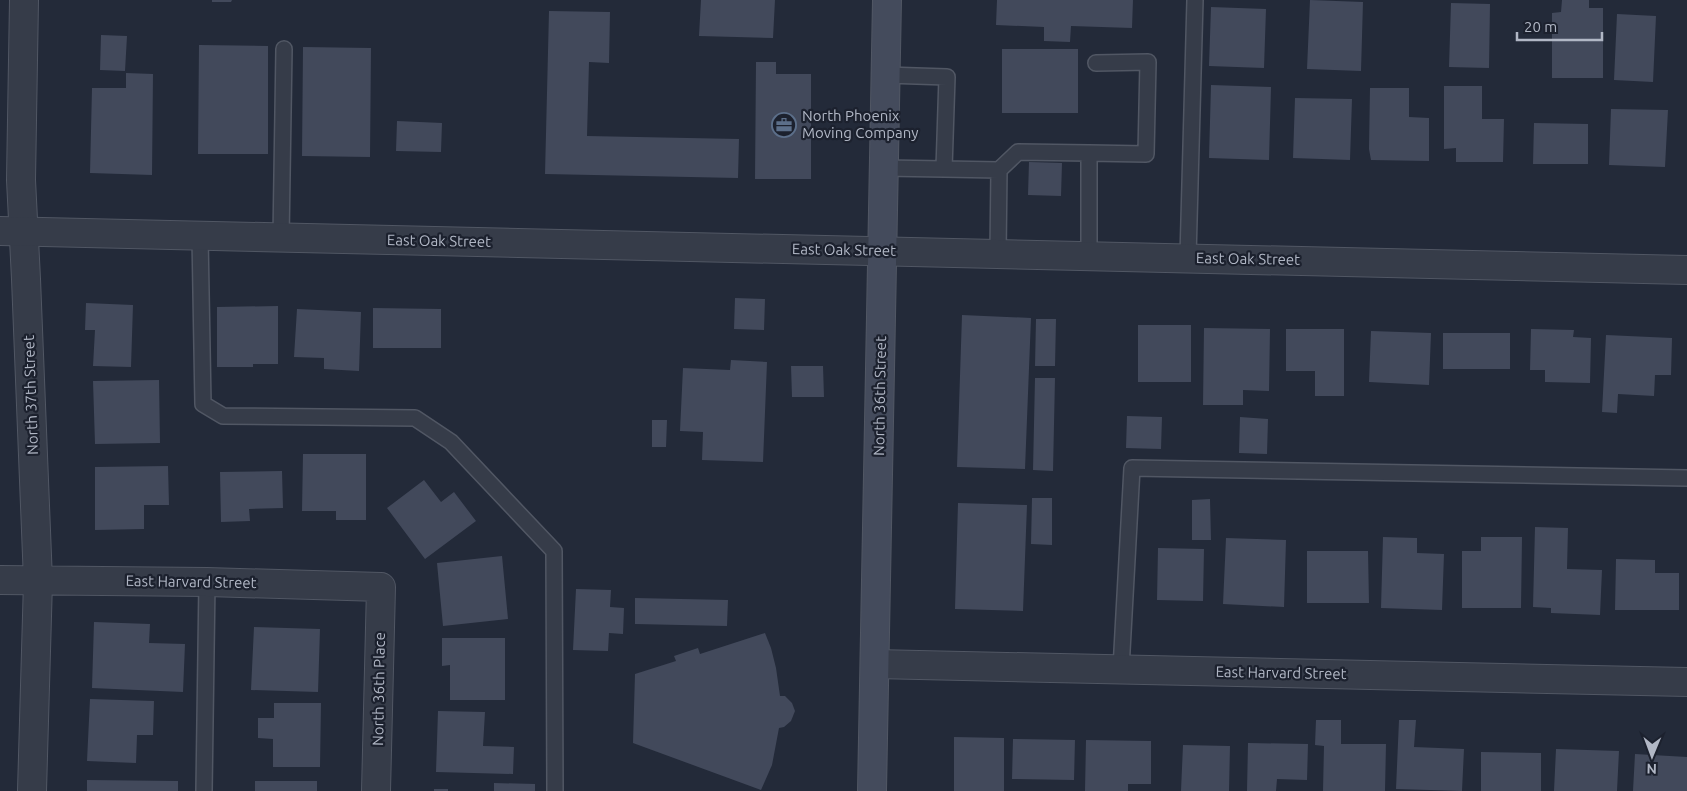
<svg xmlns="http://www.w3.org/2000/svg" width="1687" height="791" font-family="Ubuntu,sans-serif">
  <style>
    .building { fill: #42495b }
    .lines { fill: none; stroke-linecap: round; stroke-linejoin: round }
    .service-casing { stroke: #515764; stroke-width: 18 }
    .minor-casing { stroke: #515764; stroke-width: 30 }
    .tertiary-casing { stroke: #515764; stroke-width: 30 }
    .secondary-casing { stroke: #515764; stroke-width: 30 }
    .service { stroke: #363c49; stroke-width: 15 }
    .minor { stroke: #363c49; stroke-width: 28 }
    .tertiary { stroke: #363c49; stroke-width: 28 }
    .secondary { stroke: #444b5c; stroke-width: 28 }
    .labels { text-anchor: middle; stroke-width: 4.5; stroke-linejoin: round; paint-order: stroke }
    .poi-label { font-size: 15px; fill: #b1b7c5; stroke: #1c212e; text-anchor: start }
    .street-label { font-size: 15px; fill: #b1b7c5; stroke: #1c212e }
  </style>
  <rect width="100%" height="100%" fill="#232a39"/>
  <!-- building -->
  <path class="building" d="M212,0h20l-1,2h-19z
    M701,0h74l-2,38 -74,-2z
    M997,0h136l-1,28 -61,-2 -1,16 -26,-1v-14l-48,-2z
    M1310,0l53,2 -2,69 -54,-2z
    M1562,0h27v8h14v70h-51v-65l9,-1z
    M1451,3l39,1 -1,64 -40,-1z
    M1211,7l55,2 -2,59 -55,-2z
    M549,11l61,1 -1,51 -20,-1 -2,74 152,3 -1,39 -193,-4z
    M1617,14l39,2 -3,66 -39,-2z
    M101,35l26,1 -2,35 -25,-1z
    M199,45l69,1v108h-70z
    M303,47l68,1 -1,109 -68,-1z
    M1002,49h76v64h-76z
    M756,62h20v12h35v105h-56z
    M126,73l27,1 -1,101 -62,-2 2,-85h34z
    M1211,85l60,2 -2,73 -60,-2z
    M1444,86h38v33h22l-1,43h-47v-14l-12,1z
    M1370,88h39v29l20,1v43l-58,-1 -2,-11z
    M1295,98l57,1 -2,61 -57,-2z
    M1611,109l57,1 -3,57 -56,-2z
    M397,121l45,2 -1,29 -45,-1z
    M1534,123l54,1v40h-55z
    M1029,162l33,1 -1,33 -33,-1z
    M735,298l30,1 -1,31 -30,-1z
    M86,303l47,2 -2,62 -38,-1 2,-36h-10z
    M278,306v58h-25v3h-36v-60z
    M373,308l68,1v39h-68z
    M297,309l64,3 -2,59 -35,-2v-11l-30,-1z
    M962,315l69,3 -6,151 -68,-2z
    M1036,319h20l-1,47h-20z
    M1138,325h53v57h-53z
    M1204,328l66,1 -1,62 -26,-1v15h-40z
    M1286,329h58v67h-29v-25h-29z
    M1531,329l43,1 -1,7 18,1 -1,45 -45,-1v-12h-15z
    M1371,331l60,2 -2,52 -60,-3z
    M1443,333h67v36h-67z
    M1606,335l66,3 -1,37h-16l-1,21 -36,-2 -1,19 -15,-1z
    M731,360l36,2 -4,100 -61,-2 1,-28 -23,-1 3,-63 47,2z
    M791,366h32l1,31h-32z
    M1035,378h20l-2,93 -20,-1z
    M159,380l1,63 -65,1 -2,-63z
    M1127,416l35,1 -1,32 -35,-1z
    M1240,417l28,2 -1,35 -28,-1z
    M652,420h15l-1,27h-14z
    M303,454h63v66h-30v-9h-34z
    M168,466l1,39h-25v24l-49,1v-63z
    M282,471l1,37 -34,1 1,12 -29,1 -1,-50z
    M424,480l17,22 13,-10 22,29 -51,38 -38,-51z
    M1032,498h20v47l-21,-1z
    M1210,499l1,41h-19v-40z
    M958,503l69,2 -4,106 -68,-2z
    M1535,527l33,1 -1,41 35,1 -2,45 -49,-2v-5l-18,-1z
    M1383,537l34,1v15l27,1 -2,56 -61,-2z
    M1481,537h41l-1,71h-59v-57h19z
    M1226,538l60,2 -2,67 -61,-3z
    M1158,548l46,1 -1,52 -46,-1z
    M1307,551h61l1,52h-62z
    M502,556l6,63 -65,7 -6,-63z
    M1616,559l39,1v13h24v37h-64z
    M576,589l35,1 -1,17 14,1 -1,26 -14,-1 -1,18 -35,-1z
    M635,598l93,2 -1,26 -92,-2z
    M94,622l56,2 -1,19 36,1 -2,48 -91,-4z
    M254,627l66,2 -2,63 -67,-2z
    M765,633l6,15 5,20 4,28h5l7,7 3,8 -4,10 -7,6 -5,1 -7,37 -11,25 -128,-47 2,-69 41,-13 -2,-5 24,-8 2,6z
    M442,638h63v62h-55v-35l-8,1z
    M90,699l64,2 -1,34h-16l-1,28 -49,-2z
    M274,703h47l-1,64h-47v-28l-15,-1v-20h16z
    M438,711l47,1 -2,34 31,1 -1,27 -77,-2z
    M1316,720h25v24h45l-1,47h-62l1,-45 -9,-1z
    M1399,720h17l-2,27 50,2 -2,42 -66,-2z
    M954,737l50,1v53h-50z
    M1013,739l62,1 -1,40 -62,-1z
    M1086,740l65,1v43h-23v7h-43z
    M1248,743l60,1 -1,36 -30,-1 -1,12h-29z
    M1183,745l47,1 -1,45h-48z
    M1556,749l63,2 -2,40h-63z
    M1481,752l60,1v38h-60z
    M1635,754l52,3v34h-54z
    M87,780l91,1v10h-91z
    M255,781h62v10h-62z
    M494,783l41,1v7h-41z
    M434,789h14v2h-14z"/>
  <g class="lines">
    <defs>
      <path id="service" d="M1089,153l57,1 2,-92 -52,1
        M884,168l60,1 3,-92 -61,-2
        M944,169l55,1 -1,83
        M999,170l19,-18 71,1v102
        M200,236l3,168 20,12 192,2 36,24 103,109 1,240
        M281,238l3,-189
        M1188,257l7,-257
        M1121,669l11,-201 555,10
        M204,791l3,-209"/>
      <path id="minor" d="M24,0l-3,180 5,99 12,302 -6,210
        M0,580l207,2 174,5 -5,204
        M875,664l812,18"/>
      <path id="tertiary" d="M0,231l1687,39"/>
      <path id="secondary" d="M872,791l15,-791"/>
    </defs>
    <!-- service casing -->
    <use href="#service" class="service-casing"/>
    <!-- minor casing -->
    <use href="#minor" class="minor-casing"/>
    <!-- tertiary casing -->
    <use href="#tertiary" class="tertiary-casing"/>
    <!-- secondary casing -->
    <use href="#secondary" class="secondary-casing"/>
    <!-- service -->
    <use href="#service" class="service"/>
    <!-- minor -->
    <use href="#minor" class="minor"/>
    <!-- tertiary -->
    <use href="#tertiary" class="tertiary"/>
    <!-- secondary -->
    <use href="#secondary" class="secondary"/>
  </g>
  <!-- icons -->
  <defs>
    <symbol id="office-ring" viewBox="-11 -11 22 22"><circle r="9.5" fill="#1c212e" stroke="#5c6f8a" stroke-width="1.5"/><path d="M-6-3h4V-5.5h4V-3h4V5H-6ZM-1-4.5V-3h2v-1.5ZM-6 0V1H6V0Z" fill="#5c6f8a"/></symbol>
  </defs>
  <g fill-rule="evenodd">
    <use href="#office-ring" x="770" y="111" width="28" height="28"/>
  </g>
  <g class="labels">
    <!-- poi labels -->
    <g class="poi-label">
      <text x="802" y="121">North Phoenix<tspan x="802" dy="17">Moving Company</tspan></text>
    </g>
    <!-- street labels -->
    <g class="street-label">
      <text transform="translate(439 241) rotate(1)" y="5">East Oak Street</text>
      <text transform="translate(844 250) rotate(1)" y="5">East Oak Street</text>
      <text transform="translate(1248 259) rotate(1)" y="5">East Oak Street</text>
      <text transform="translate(31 395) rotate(-92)" y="5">North 37th Street</text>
      <text transform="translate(880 396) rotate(-89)" y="5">North 36th Street</text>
      <text transform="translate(191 582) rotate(1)" y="5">East Harvard Street</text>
      <text transform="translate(1281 673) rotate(1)" y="5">East Harvard Street</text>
      <text transform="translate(379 689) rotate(-89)" y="5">North 36th Place</text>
    </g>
  </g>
  <!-- north arrow -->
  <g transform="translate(1652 756) rotate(181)" stroke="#1c212e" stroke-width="4" paint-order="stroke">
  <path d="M0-4L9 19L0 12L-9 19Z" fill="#b1b7c5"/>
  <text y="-8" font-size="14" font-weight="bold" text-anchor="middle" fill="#b1b7c5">N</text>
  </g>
  <!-- scale -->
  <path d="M1517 32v8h85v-8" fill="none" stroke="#b1b7c5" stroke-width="2.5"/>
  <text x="1524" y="32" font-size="15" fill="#b1b7c5" stroke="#1c212e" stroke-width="4" paint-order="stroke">20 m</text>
</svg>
